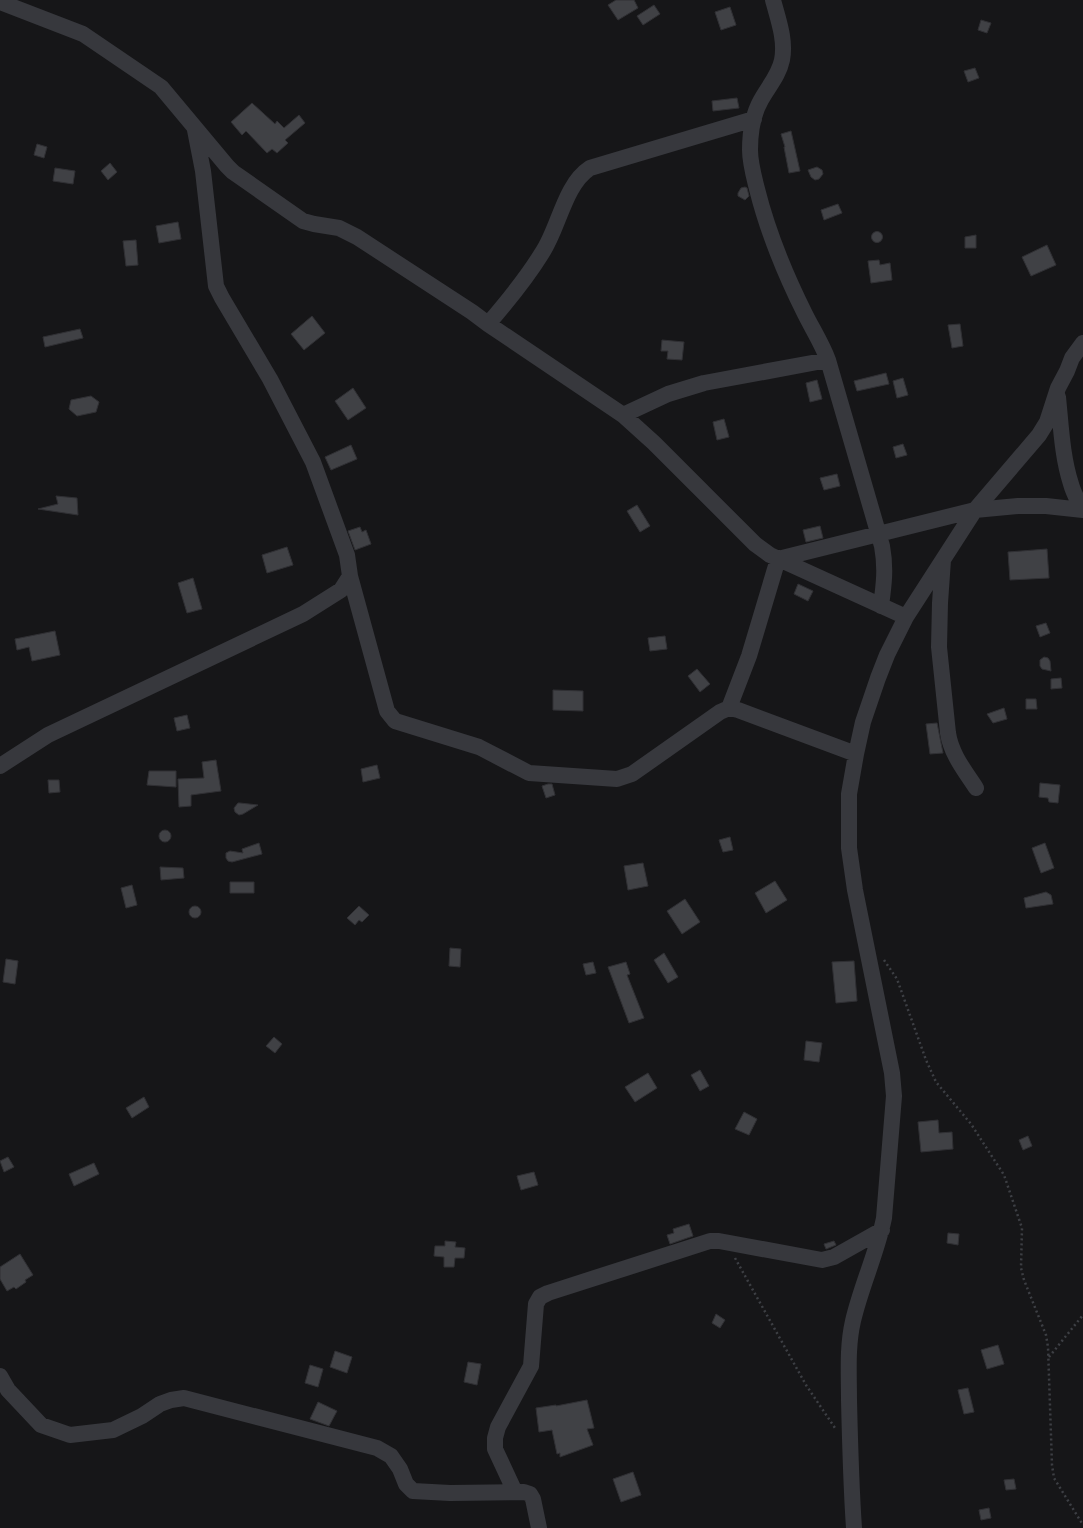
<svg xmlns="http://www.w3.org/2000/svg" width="1083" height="1528" font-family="Signika,sans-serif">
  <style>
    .building { fill: #404145; stroke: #303034 }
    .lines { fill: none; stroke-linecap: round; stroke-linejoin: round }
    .path { stroke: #3d3f44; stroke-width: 2.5; stroke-dasharray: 2 3; stroke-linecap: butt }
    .minor { stroke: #37383d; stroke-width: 16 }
  </style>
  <rect width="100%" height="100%" fill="#161618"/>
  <!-- building -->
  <path class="building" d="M616,0h18l4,8 -20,12 -10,-15z
    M654,5l6,9 -17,11 -6,-9z
    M730,7l6,18 -15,5 -6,-18z
    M981,20l10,3 -4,10 -9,-3z
    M975,68l4,10 -11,4 -4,-11z
    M737,98l2,10 -26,3 -1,-10z
    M252,103l23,21 2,-3 7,7 15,-13 6,8 -20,17 3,3 -11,10 -5,-4 -5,4 -21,-22 -4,4 -11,-13z
    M791,131l9,40 -11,2 -5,-26h1l-4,-13z
    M37,144l10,3 -3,11 -10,-3z
    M110,163l7,9 -9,8 -7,-9z
    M817,167l5,3 1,4 -4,5 -4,1 -4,-3 -3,-7z
    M55,168l20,3 -2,13 -20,-3z
    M745,187l2,1 2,8 -4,4 -7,-4v-3l3,-5z
    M838,204l4,9 -18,7 -3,-10z
    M178,222l3,17 -22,4 -3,-17z
    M871.5 237a5.5 5.5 0 1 1 11 0a5.5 5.5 0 1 1-11 0Z
    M976,235v13h-11v-11z
    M136,240l2,25 -12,1 -3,-25z
    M1047,245l9,20 -25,11 -9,-19z
    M879,260l1,5 10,-2 2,17 -21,3 -3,-22z
    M312,316l13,17 -21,17 -13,-16z
    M960,324l3,22 -11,2 -4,-23z
    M80,329l3,9 -38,9 -2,-10z
    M662,340l22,2 -2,18 -15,-1 1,-8h-7z
    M886,373l3,11 -32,7 -3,-10z
    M903,378l5,17 -11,3 -4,-17z
    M817,380l5,19 -12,3 -4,-19z
    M353,388l13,20 -18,12 -13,-19z
    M91,396l8,6 -3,10 -19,4 -8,-7 2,-9z
    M724,419l5,18 -12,3 -4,-18z
    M903,444l4,11 -11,3 -3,-11z
    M351,445l6,14 -26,11 -6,-13z
    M837,474l3,12 -16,4 -4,-12z
    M56,496l21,2 1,17 -40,-6 20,-5z
    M637,505l13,21 -10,6 -13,-21z
    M820,526l3,12 -17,4 -3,-12z
    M360,527l2,5 4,-2 5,14 -16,6 -7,-19z
    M287,547l6,18 -26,8 -5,-18z
    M1047,549l2,29 -39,2 -2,-28z
    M193,578l9,31 -15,4 -9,-30z
    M798,584l15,7 -5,10 -14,-7z
    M1046,623l4,10 -10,4 -4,-11z
    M55,631l5,24 -28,6 -3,-14 -12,3 -2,-11z
    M665,636l2,13 -17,2 -2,-13z
    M1044,657l4,1 2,3 1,10 -9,-2 -2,-3v-6z
    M697,669l13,15 -10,8 -12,-16z
    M1061,678l1,10 -11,1v-10z
    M553,690l30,1v20l-30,-1z
    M1026,699h10l1,10h-11z
    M1004,708l3,11 -14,4 -6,-9z
    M187,715l3,13 -13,3 -3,-13z
    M937,723l6,30 -13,1 -4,-30z
    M216,760l5,31 -30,4v11l-12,1 -1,-28 26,-1 -2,-16z
    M377,765l3,13 -17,4 -2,-13z
    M149,771h27v16l-29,-2z
    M48,780h11l1,12 -11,1z
    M1040,783l20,2 -2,18 -9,-1 -1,-4 -9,-1z
    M548,784h4l3,11 -9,3 -4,-12z
    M238,803h2l18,2 -15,9 -4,1 -4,-3 -1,-4z
    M159 836a6 6 0 1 1 12 0a6 6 0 1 1-12 0Z
    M730,837l3,13 -10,2 -4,-12z
    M259,843l3,11 -30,8 -4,-1 -2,-3v-5l4,-2 13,2 -1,-4z
    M1045,843l9,25 -13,5 -9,-25z
    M643,863l5,23 -20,4 -4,-24z
    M160,867l23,1 1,10 -23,2z
    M775,881l12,19 -21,13 -11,-20z
    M230,882h24v11h-24z
    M132,885l5,20 -11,3 -5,-20z
    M1046,892l5,3 2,9 -27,4 -2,-10z
    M685,899l15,23 -18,12 -15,-23z
    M359,906l10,9 -7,7 -3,-2 -4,5 -8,-7z
    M189 912a6 6 0 1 1 12 0a6 6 0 1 1-12 0Z
    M450,948l11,1 -1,18 -11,-1z
    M664,953l14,24 -10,6 -14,-23z
    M6,959l12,2 -3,23 -12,-2z
    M854,961l3,40 -21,2 -4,-41z
    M593,962l3,11 -10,2 -3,-11z
    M626,962l4,12 -3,1 17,43 -15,5 -21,-56z
    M274,1037l8,7 -7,9 -9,-7z
    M806,1041l16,2 -3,19 -15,-2z
    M700,1070l9,16 -9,5 -9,-16z
    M648,1073l9,15 -22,14 -10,-15z
    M144,1097l5,10 -17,11 -6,-10z
    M744,1112l13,7 -8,16 -14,-6z
    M938,1120l1,13 13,-1 1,17 -32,3 -3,-30z
    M1028,1136l4,10 -9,4 -4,-10z
    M8,1157l6,10 -10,5 -4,-11z
    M94,1163l5,11 -25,12 -5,-12z
    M534,1172l4,13 -17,5 -4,-14z
    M689,1224l4,12 -23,8 -3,-9 7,-2 -1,-4z
    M948,1233l11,1 -1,11 -11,-2z
    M445,1241l11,1 -1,5 10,1 -1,10h-9l-1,9h-10v-10l-10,-1 1,-10h10z
    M834,1241l2,4 -10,4 -2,-5z
    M20,1254l13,21 -8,5 1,2 -10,7 -2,-2 -7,4 -7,-12v-12z
    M716,1314l9,6 -5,8 -8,-5z
    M998,1345l6,19 -17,5 -6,-19z
    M335,1351l17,6 -5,16 -17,-6z
    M468,1362l13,2 -4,21 -13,-3z
    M310,1365l13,4 -5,18 -13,-4z
    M968,1388l6,24 -10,2 -6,-24z
    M587,1400l7,28 -7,1 6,16 -33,12v-4l-3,1 -5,-24 -13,2 -3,-24 20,-3v1z
    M318,1402l19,9 -8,15 -19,-7z
    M633,1472l8,23 -20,7 -8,-23z
    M1014,1479l2,10 -10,1 -2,-10z
    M989,1508l2,10 -10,2 -2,-10z"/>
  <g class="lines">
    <!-- path -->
    <path class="path" d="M884,960l13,19 29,81 10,22 35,42 33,51 18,53 -1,40 3,12 22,55 2,12 4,118 2,13 29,47
      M735,1258l71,127 29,43
      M1049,1357l34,-42"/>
    <!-- minor -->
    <path class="minor" d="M773,0c5,19 13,40 9,60 -3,15 -14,27 -21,40 -8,14 -11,34 -11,50 0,13 4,27 7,39 11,44 28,85 48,125 8,16 17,30 23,46l54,186c4,22 2,38 -1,60
      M0,2l83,32 78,53 66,79 6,6 70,49 11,3 25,4 18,9 115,75 16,12 135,91 31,28 101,101 15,11 136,62
      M488,324c19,-22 38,-45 54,-71 17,-25 22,-68 48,-85l164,-49
      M1058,397c3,29 4,59 13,87 2,8 7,17 11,25
      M623,415l45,-21 36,-11 124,-23
      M778,559l197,-49 43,-4h28l37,4
      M943,560l-3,43 -1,44 9,86c3,21 17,38 28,55
      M350,576l37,135 8,10 84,26 50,26 88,6 15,-5 88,-62 9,-4 9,2 118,44
      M729,708l20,-52 29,-97
      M0,766l48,-31 255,-121 38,-24 9,-14 -3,-21 -34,-93 -43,-83 -48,-81 -6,-12 -13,-115 -8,-41
      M0,1376l8,14 33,35 29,10 43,-5 29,-14 18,-12 11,-4 13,-2 193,50 14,8 9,13 6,15 7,7 37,2 74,-1 6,2 3,5 6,29
      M515,1492l-20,-43v-11l3,-11 33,-61 5,-62 4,-7 8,-4 162,-52h9l103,19 12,-3 48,-27
      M854,1528c-3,-43 -4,-85 -5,-128 0,-27 -2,-53 4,-79 8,-35 24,-68 31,-103l10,-122 -2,-23 -37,-183 -6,-42v-54l7,-40 7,-32 15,-44 9,-23 19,-38 69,-107 64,-75 8,-13 11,-34 9,-17 5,-13 11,-15"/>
  </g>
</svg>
